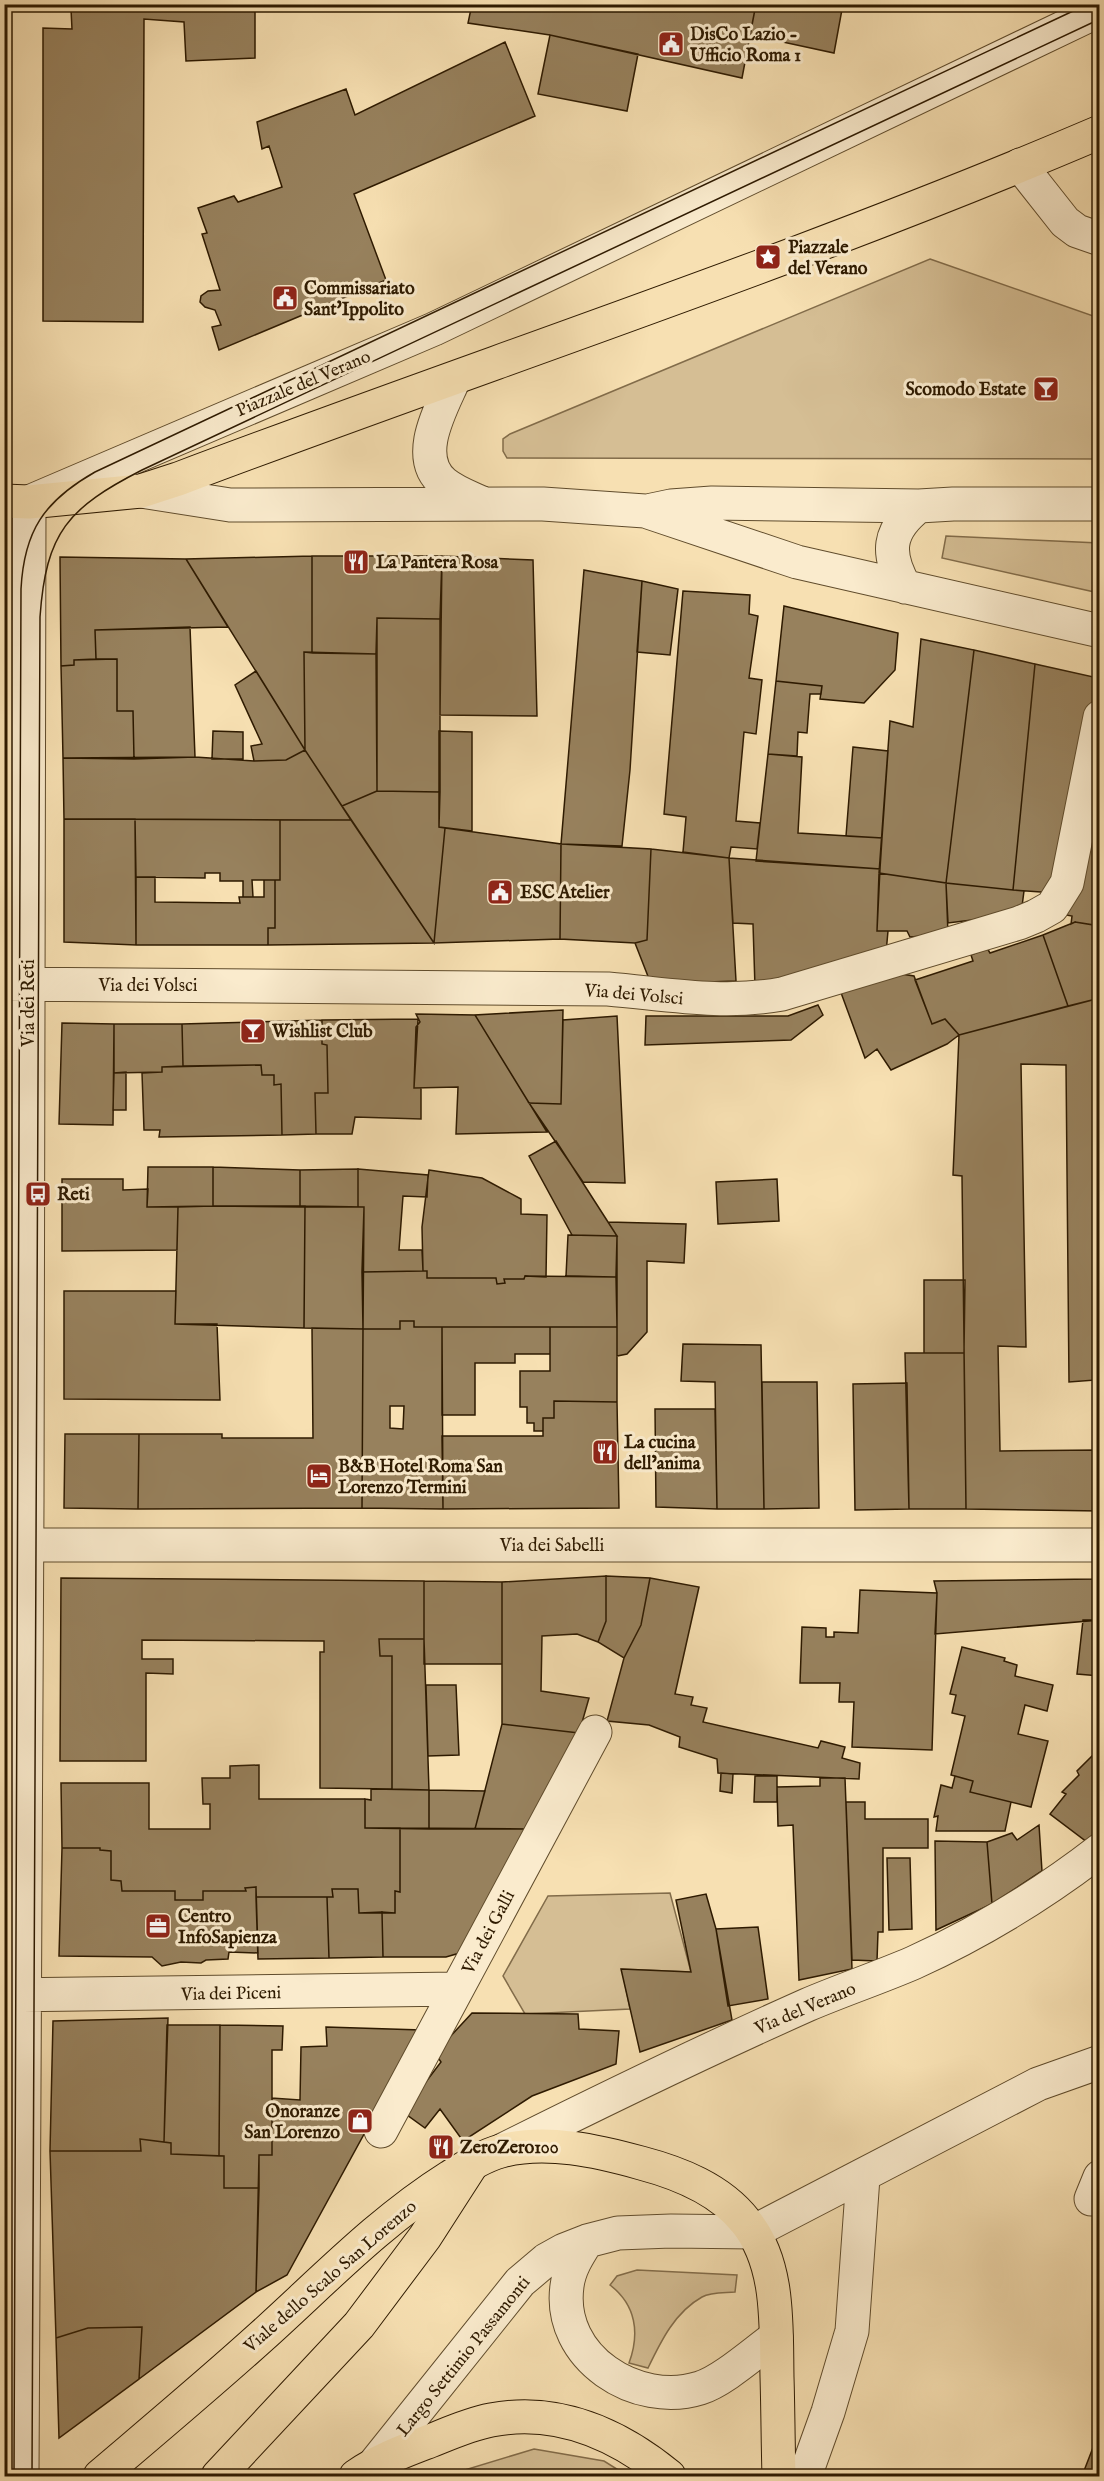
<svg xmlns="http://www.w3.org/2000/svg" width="1104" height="2481" font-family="'IM FELL English',serif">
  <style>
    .green { fill: #d5be94; stroke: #826c4a; stroke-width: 1.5 }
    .building { fill: #97815d; stroke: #2e1a00; stroke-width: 1.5; fill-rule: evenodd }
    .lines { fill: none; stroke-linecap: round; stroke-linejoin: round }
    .minor-casing { stroke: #604c2c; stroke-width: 35 }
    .major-casing { stroke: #2e1a00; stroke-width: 35 }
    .highway-casing { stroke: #2e1a00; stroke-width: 35 }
    .minor { stroke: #faebcd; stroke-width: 33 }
    .major { stroke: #f7e0b2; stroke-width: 33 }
    .highway { stroke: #f7e0b2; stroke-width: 33 }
    .tram { stroke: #2e1a00; stroke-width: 1.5 }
    .labels { text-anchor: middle; stroke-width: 6; stroke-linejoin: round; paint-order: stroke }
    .poi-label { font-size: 18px; font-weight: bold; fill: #2e1a00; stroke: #faebcd; text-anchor: start }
    .street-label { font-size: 18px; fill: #2e1a00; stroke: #faebcd }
  </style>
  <rect width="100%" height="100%" fill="#f7e0b2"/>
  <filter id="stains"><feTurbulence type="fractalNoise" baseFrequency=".00333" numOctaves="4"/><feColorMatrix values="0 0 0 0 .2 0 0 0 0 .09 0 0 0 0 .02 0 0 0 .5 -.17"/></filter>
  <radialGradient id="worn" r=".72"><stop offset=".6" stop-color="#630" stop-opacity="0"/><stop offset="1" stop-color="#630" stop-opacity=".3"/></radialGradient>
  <!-- green -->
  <path class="green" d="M930,259l169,59v141l-592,-1 -4,-7v-12l7,-5z
    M946,536l153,7v50l-157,-35z
    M670,1893l21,79 -69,-3 8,40 -105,5 -22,-38 45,-80z
    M637,2270l100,5 -2,17c-10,1 -24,0 -33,5 -27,15 -41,44 -54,71l-19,-5c11,-30 7,-58 -19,-78l7,-9z
    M534,2449l70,12 24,15h-183z"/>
  <!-- building -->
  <path class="building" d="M85,4h170v54l-69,3 -2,-39 -40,-3 -1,303 -100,-1v-293l29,1 -1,-20h14z
    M472,4h284l-14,74 -192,-43 -82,-12z
    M756,4h87l-9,49 -84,-18z
    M550,35l88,19 -11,57 -89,-17z
    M505,42l30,74 -181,78 32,86 -167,70 -7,-23 9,-2 -6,-15 -10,-3 -5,-5 1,-6 7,-5 12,-1 -18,-56 5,-1 -9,-25 36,-12 4,6 44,-15 -13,-41 -7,3 -5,-27 89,-33 9,26z
    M4,308h3v42h-3z
    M312,556h130l-2,63 -63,-1 -1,36 -64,-1z
    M312,556v97l-8,-1 1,98 -119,-191z
    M442,556l91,4 4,156 -97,-1z
    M60,557l126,2 42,68 -133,3 1,29 -22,1v5l-13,1z
    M584,570l58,11 -12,189 -8,76 -61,-2z
    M642,581l36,8 -8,66 -33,-3z
    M683,591l67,4 -1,19 9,2 -9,62 13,2 -6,54 -12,-2 -8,89 24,2 -3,26 -26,-2 -2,11 -46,-6 3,-35 -22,-3z
    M784,606l114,27 -3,37 -31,33 -44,-4 2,-13 -46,-5z
    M377,618l63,1v173l-63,-1z
    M190,627l5,130 -61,2 -1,-48h-16v-52h-21l-1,-29z
    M921,639l53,11 -28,233 -67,-10 11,-152 23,6z
    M974,650l61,14 -22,226 -67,-7z
    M304,652l72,2 1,137 -35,15 -37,-56z
    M117,659v52h16l1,48 -71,-1 -2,-92 13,-1v-5z
    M1035,664l63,14 -43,215 -42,-3z
    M256,671l49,79 -19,10 -32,1 -3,-15 11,-2 -27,-59z
    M776,681l46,5 -1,8h-11l-3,39 -9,-1 -1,24 -29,-2z
    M213,731l30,1v27h-31z
    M439,731l33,1v99l-33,-4z
    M853,747l35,4 -6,87 -36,-2z
    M305,750l46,70 -287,-1 -1,-61 132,-1 59,4 32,-1z
    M768,754l34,3 -4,76 84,5 -2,31 -124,-8z
    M1100,755v171l-25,-4 -4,2 1,-8 -6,-1z
    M377,791l63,1 -1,35 6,1 -11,115 -92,-137z
    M64,819h71l1,126 -72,-3z
    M135,819l145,1v60h-28l1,17h-10v-16h-23v-8h-15v5l-69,-1z
    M280,820h71l83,123 -166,2v-17h7v-48h5z
    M445,828l116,16 -1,95 -126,4z
    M561,844l90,5 -4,91 -12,3 -75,-4z
    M651,849l78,9 7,123 -85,3 -16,-41 12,-3z
    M729,858l151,11 -3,62h11l-2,22 -131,34 -2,-63 -20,-1z
    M879,873l67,10 2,51 -38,3 -3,-6h-30z
    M136,877h19v25l85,1 -1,-6h25v-17h11v48h-7v17h-132z
    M946,883l78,8 -3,23 -73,9z
    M1075,922l25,4v72l-32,8 -25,-71z
    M1043,935l25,71 -109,29 -14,-16 -13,5 -17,-44 58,-19 -2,-6 16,-7 3,5z
    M895,973l19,3 18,48 13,-5 14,16 -12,9 -56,26 -14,-21 -12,9 -25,-68z
    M1100,998v411h-6l1,-29 -26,2 -3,-317 -45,-1 5,283 -28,-1 2,105 100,-1v61l-134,-2 -4,-333 -9,-1 6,-140z
    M818,1005l5,10 -32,25 -146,5 1,-29h142z
    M563,1010l-2,94 -32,-1 -54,-88z
    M416,1014l59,1 72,117 -91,2 2,-47 -44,1 2,-61 4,-5z
    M617,1016l8,167 -42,-1 -54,-79 32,1 2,-84z
    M418,1019l-4,69h7v31l-66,-2 -3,17h-36l-1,-41h13l-1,-48 -5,-1v-24z
    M322,1020v24l5,1 1,48h-13l1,41 -34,1 -1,-51 -7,1v-10h-12l-1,-10 -78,1 -1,-42z
    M62,1023l52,1 -1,101 -54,-1z
    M114,1024h68l1,42 -21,1v5l-48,1z
    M261,1065l1,10h12v10l7,-1 1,51 -123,2 1,-7h-16l-2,-57 20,-1v-5z
    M126,1072v38h-13l1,-37z
    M556,1141l52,81 9,14 -45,-1 -43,-79z
    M148,1167h65v39l-66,1z
    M213,1167l87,3v37l-87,-1z
    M358,1169l70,6 -1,22 -24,-1 -4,54h23l1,21 -61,1 2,-65h-6z
    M358,1169v38h-58v-37z
    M429,1170l53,8 39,21v15l26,1 -1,62 -21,-1 -1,3h-20l1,4 -8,1 -1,-6h-69v-7h-4l-1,-44z
    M62,1179h61v11l25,-1 -1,18h31l-1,43 -115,1z
    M777,1179l2,42 -61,3 -2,-42z
    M213,1206h92l-1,122 -129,-4 3,-117z
    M305,1206l59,1 -1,122 -59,-1z
    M608,1222l78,2 -2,39 -37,-2v71l-20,22 -10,2v-120z
    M568,1235l49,1 -1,41 -50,-1z
    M423,1271h4v7h69l1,6 8,-1 -1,-4h20l1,-3 91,1 1,50h-203v-6h-14v8h-37l-1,-57z
    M924,1280h41l-1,73h-40z
    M64,1291h112l-1,33h42l3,76 -156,-1z
    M400,1321h14v6h28l1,182 -81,-1 1,-179h37zM390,1406h14l-1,23 -13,-1z
    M442,1327h108v27h-35v9h-40v52h-33z
    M550,1327h67v75l-63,-1v17h-11v13h-9v-8h-7v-16h-7v-36h30z
    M312,1328l51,1 -1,179 -224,1 1,-75h83v4h91z
    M683,1344l78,1 3,164h-47l-2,-127 -34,-1z
    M905,1353h59l2,156h-57z
    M762,1382h55l2,126 -55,1z
    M907,1383l2,126 -54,1 -2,-126z
    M554,1401l63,1 2,106 -176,1 -1,-73h101v-18h11z
    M655,1409h60l2,100 -61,-2z
    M65,1434h74l-1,75 -74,-1z
    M1095,1571h5v49l-165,14 2,-41 -3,-12 160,-2z
    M606,1576v45l-8,21 -21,-8 -35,2 -1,55 48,7 -10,35 -77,-9v-142z
    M606,1576l44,2 -9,47 -17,33 -26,-16 8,-21z
    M61,1578l363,3v58h-45l1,17h12v133l-72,-1v-136h4v-11l-182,-1v19h31v15l-27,-1v88h-86z
    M650,1578l49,9 -24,107 18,3 -2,8 16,3 -4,14 115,26 3,-7 24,6 -3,11 18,5 -1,16 -141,-6 -1,-14 -38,-12 1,-10 -31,-12 -42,-4 17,-63 17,-33z
    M424,1581l78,1v82h-78z
    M860,1590l77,3 -5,157 -80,-3 2,-45h-15l1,-19h-40l2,-56 24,1v9h8v-5l24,1z
    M1083,1620h17v56l-23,-2z
    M379,1639h45l5,151 -37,-1v-133h-12z
    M962,1647l43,11 -1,3 13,4 -2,11 38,9 -6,26 -22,-6 -7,29 30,7 -17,66 -61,-15 3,-11 -22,-6 14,-59 -13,-3 4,-18 -6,-1z
    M426,1685h30l3,70 -31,1z
    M502,1724l77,9 -52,96h-52z
    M1097,1751l3,3v78l-13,10 -37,-28 16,-20 -4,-2 17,-17 -2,-4z
    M259,1765v34h106v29h35v64l-5,-1v22h-36l-1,-24h-26l1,8h-77v-10l-11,1 1,3h-43v9h-28v-9h-53l-1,-10 -10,-1v-29l-11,-1v-2h-38l-1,-65h88v46h61v-25h-7l-1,-26h28v-12z
    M721,1773l12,1 -1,19 -12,-2z
    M755,1776h22v26h-23z
    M955,1776l18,5 -3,11 41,10 -6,29h-69l2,-15 -4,1 7,-32 11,3z
    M820,1778h25l7,191 -53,11 -6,-155 -15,1 -1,-39 43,-1z
    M371,1789l58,1v39l-64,-1v-29l6,1z
    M429,1790l56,1 -10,38h-46z
    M846,1802h19v17h63v29h-45v84h-5l-1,29 -25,-1z
    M1039,1825l3,46 -50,33 -5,-62 25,-9 5,7z
    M400,1828l127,1 -64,123 -17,5h-63l-1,-45 13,1v-22l5,1z
    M935,1841l52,1 5,62 -56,26z
    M62,1848h38v2l11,1v29l10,1 1,10h53v9h28v-9h43l-1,-3 11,-1 2,66 -29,-1 -1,7 -22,1 -5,3 -20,-1 -19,4 -10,-9 -93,-1z
    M887,1858h23l2,71 -23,1z
    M332,1889h26l1,24 23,-1 1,45 -54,1 -2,-61h6z
    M706,1894l10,35 16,91 -92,32 -19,-83 70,3 -15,-72z
    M256,1897h71l2,61 -71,1z
    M758,1927l10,72 -40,7 -12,-77z
    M472,2013l106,1 1,15 40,2 -3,33 -84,32 -69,45 -23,-32 -15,19 -22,-16 38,-50 -6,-9z
    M168,2018l-4,124 -24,-3 1,12h-91l3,-130z
    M167,2025h53l-1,131 -48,-2v-11l-7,-1z
    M220,2025l63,1 -1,24h-10v105h-13v33h-35v-32h-5z
    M326,2027l95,3 -134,245 -31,17 3,-137h13v-57l28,2 1,-53 26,-1z
    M140,2139l31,4v11l53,2v32h35l-3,104 -117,87 3,-52 -54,1 -32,10 -6,-187h91z
    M142,2327l-3,52 -80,59 -3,-100 32,-10z
    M1094,2445l6,2v29h-18z"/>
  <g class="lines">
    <defs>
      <path id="minor" d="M1020,165l45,57 12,9 23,8
        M454,379c-12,28 -42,78 -10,104 11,9 25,14 38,20
        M141,491l89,14 313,-1 102,7 152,51 303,69
        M652,510l19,-4 41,-3 207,3 34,-2h147
        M905,587c-19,-33 -18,-56 14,-81
        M4,984l604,5c59,5 115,16 174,5l237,-71 17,-7 16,-9 15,-24 33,-166
        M4,1545h1096
        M4,1995l453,-6
        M381,2131l214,-399
        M503,2150c100,-50 201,-99 304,-145 35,-15 71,-27 106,-42 66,-30 130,-69 187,-113
        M1091,2199l9,-22
        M587,2241c-9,14 -18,28 -20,45 -10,72 70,122 133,102 23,-7 56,-37 76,-51
        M376,2462l144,-180 26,-22 18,-10 23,-9 31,-8 53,-2 82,1 285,-148 62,-22
        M22,2476l5,-975 2,-999 405,-173 666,-319
        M805,2476l23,-64 24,-81 11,-154"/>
      <path id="major" d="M4,501l25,1 112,-11 37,-12c307,-116 620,-218 922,-347
        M100,2476c54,-46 109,-92 162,-140 61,-55 118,-115 188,-159 16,-10 33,-21 51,-26 45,-12 97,0 140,12 38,10 79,26 104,58 35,42 31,104 32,156 1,33 1,66 2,99
        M356,2476c23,-16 48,-25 74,-35 20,-8 40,-17 61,-21 67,-13 128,15 178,56"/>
      <path id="highway" d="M218,2476l141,-151 66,-88 47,-73"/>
    </defs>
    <!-- minor casing -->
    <use href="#minor" class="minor-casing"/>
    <!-- major casing -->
    <use href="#major" class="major-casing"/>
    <!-- highway casing -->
    <use href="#highway" class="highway-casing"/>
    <!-- minor -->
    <use href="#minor" class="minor"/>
    <!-- major -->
    <use href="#major" class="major"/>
    <!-- highway -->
    <use href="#highway" class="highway"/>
    <!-- tram -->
    <path class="tram" d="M14,2476l7,-1887c3,-58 23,-88 74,-117l993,-468
      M32,2476l8,-1859c6,-85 28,-109 102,-147l958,-451"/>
  </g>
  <!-- icons -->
  <defs>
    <symbol id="civic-square" viewBox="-11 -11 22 22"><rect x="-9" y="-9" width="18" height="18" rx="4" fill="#8f2418" stroke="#faebcd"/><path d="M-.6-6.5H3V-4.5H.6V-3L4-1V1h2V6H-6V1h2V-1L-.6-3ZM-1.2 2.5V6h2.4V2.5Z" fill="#fff"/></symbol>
    <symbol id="sight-square" viewBox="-11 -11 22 22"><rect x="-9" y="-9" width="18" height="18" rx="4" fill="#8f2418" stroke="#faebcd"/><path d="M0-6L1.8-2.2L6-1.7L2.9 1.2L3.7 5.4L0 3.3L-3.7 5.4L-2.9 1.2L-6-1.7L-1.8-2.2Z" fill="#fff"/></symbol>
    <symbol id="bar-square" viewBox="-11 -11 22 22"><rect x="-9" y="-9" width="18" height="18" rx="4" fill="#8f2418" stroke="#faebcd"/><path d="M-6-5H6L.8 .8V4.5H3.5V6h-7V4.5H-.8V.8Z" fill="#fff"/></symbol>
    <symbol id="restaurant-square" viewBox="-11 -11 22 22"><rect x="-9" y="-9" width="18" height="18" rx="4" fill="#8f2418" stroke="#faebcd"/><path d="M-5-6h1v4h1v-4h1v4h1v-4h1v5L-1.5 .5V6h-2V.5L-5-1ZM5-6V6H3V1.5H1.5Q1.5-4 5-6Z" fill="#fff"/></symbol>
    <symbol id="bus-square" viewBox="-11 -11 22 22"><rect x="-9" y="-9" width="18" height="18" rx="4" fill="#8f2418" stroke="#faebcd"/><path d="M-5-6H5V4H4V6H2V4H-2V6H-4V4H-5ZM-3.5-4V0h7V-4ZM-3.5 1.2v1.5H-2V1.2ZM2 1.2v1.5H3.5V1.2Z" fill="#fff"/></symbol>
    <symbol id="hotel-square" viewBox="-11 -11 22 22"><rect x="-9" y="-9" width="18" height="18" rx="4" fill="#8f2418" stroke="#faebcd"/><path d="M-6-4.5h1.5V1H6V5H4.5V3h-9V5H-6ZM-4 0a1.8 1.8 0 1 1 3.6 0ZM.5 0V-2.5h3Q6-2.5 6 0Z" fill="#fff"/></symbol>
    <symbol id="office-square" viewBox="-11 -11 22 22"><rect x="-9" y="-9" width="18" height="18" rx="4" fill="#8f2418" stroke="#faebcd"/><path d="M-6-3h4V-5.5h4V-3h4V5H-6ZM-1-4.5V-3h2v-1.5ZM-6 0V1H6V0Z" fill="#fff"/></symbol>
    <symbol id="shop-square" viewBox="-11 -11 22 22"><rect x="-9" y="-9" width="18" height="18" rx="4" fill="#8f2418" stroke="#faebcd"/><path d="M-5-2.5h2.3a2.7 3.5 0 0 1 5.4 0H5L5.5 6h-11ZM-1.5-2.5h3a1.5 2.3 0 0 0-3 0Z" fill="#fff"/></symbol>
  </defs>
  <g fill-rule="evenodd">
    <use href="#civic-square" x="656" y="29" width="30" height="30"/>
    <use href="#sight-square" x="753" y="242" width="30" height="30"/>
    <use href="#civic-square" x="270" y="283" width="30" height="30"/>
    <use href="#bar-square" x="1031" y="374" width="30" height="30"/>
    <use href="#restaurant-square" x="341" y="547" width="30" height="30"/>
    <use href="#civic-square" x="485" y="877" width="30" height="30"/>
    <use href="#bar-square" x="238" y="1016" width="30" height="30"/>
    <use href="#bus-square" x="23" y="1179" width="30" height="30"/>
    <use href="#restaurant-square" x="590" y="1437" width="30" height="30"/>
    <use href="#hotel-square" x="304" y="1461" width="30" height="30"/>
    <use href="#office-square" x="143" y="1911" width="30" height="30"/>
    <use href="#shop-square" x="345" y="2106" width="30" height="30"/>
    <use href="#restaurant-square" x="426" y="2132" width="30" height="30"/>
  </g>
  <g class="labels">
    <!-- poi labels -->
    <g class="poi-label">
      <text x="690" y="40">DisCo Lazio -<tspan x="690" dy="21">Ufficio Roma 1</tspan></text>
      <text x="788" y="253">Piazzale<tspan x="788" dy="21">del Verano</tspan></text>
      <text x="304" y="294">Commissariato<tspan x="304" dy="21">Sant'Ippolito</tspan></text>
      <text x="1026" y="395" text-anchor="end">Scomodo Estate</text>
      <text x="376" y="568">La Pantera Rosa</text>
      <text x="520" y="898">ESC Atelier</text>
      <text x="272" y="1037">Wishlist Club</text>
      <text x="57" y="1200">Reti</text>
      <text x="624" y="1448">La cucina<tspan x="624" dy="21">dell’anima</tspan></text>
      <text x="338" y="1472">B&amp;B Hotel Roma San<tspan x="338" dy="21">Lorenzo Termini</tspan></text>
      <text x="178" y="1922">Centro<tspan x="178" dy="21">InfoSapienza</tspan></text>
      <text x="340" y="2117" text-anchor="end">Onoranze<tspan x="340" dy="21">San Lorenzo</tspan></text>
      <text x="460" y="2153">ZeroZero100</text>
    </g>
    <!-- street labels -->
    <g class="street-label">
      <text transform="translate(303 383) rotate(-23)" y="6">Piazzale del Verano</text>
      <text x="148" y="991">Via dei Volsci</text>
      <text transform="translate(634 994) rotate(5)" y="6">Via dei Volsci</text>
      <text transform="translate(28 1003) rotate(-90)" y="6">Via dei Reti</text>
      <text x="552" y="1551">Via dei Sabelli</text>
      <text transform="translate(488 1932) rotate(-62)" y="6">Via dei Galli</text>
      <text transform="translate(231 1993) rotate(-1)" y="6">Via dei Piceni</text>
      <text transform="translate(805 2008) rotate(-23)" y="6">Via del Verano</text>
      <text transform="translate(330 2276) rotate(-41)" y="6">Viale dello Scalo San Lorenzo</text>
      <text transform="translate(463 2356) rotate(-51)" y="6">Largo Settimio Passamonti</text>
    </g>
  </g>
  <!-- margin -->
  <rect width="1104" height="2481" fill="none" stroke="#f7e0b2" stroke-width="24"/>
  <rect x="6" y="6" width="1092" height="2469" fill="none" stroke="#2e1a00" stroke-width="3"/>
  <rect x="12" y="12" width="1080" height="2457" fill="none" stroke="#2e1a00" stroke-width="1.5"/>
  <rect width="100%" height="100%" filter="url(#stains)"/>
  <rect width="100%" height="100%" fill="url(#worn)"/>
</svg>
